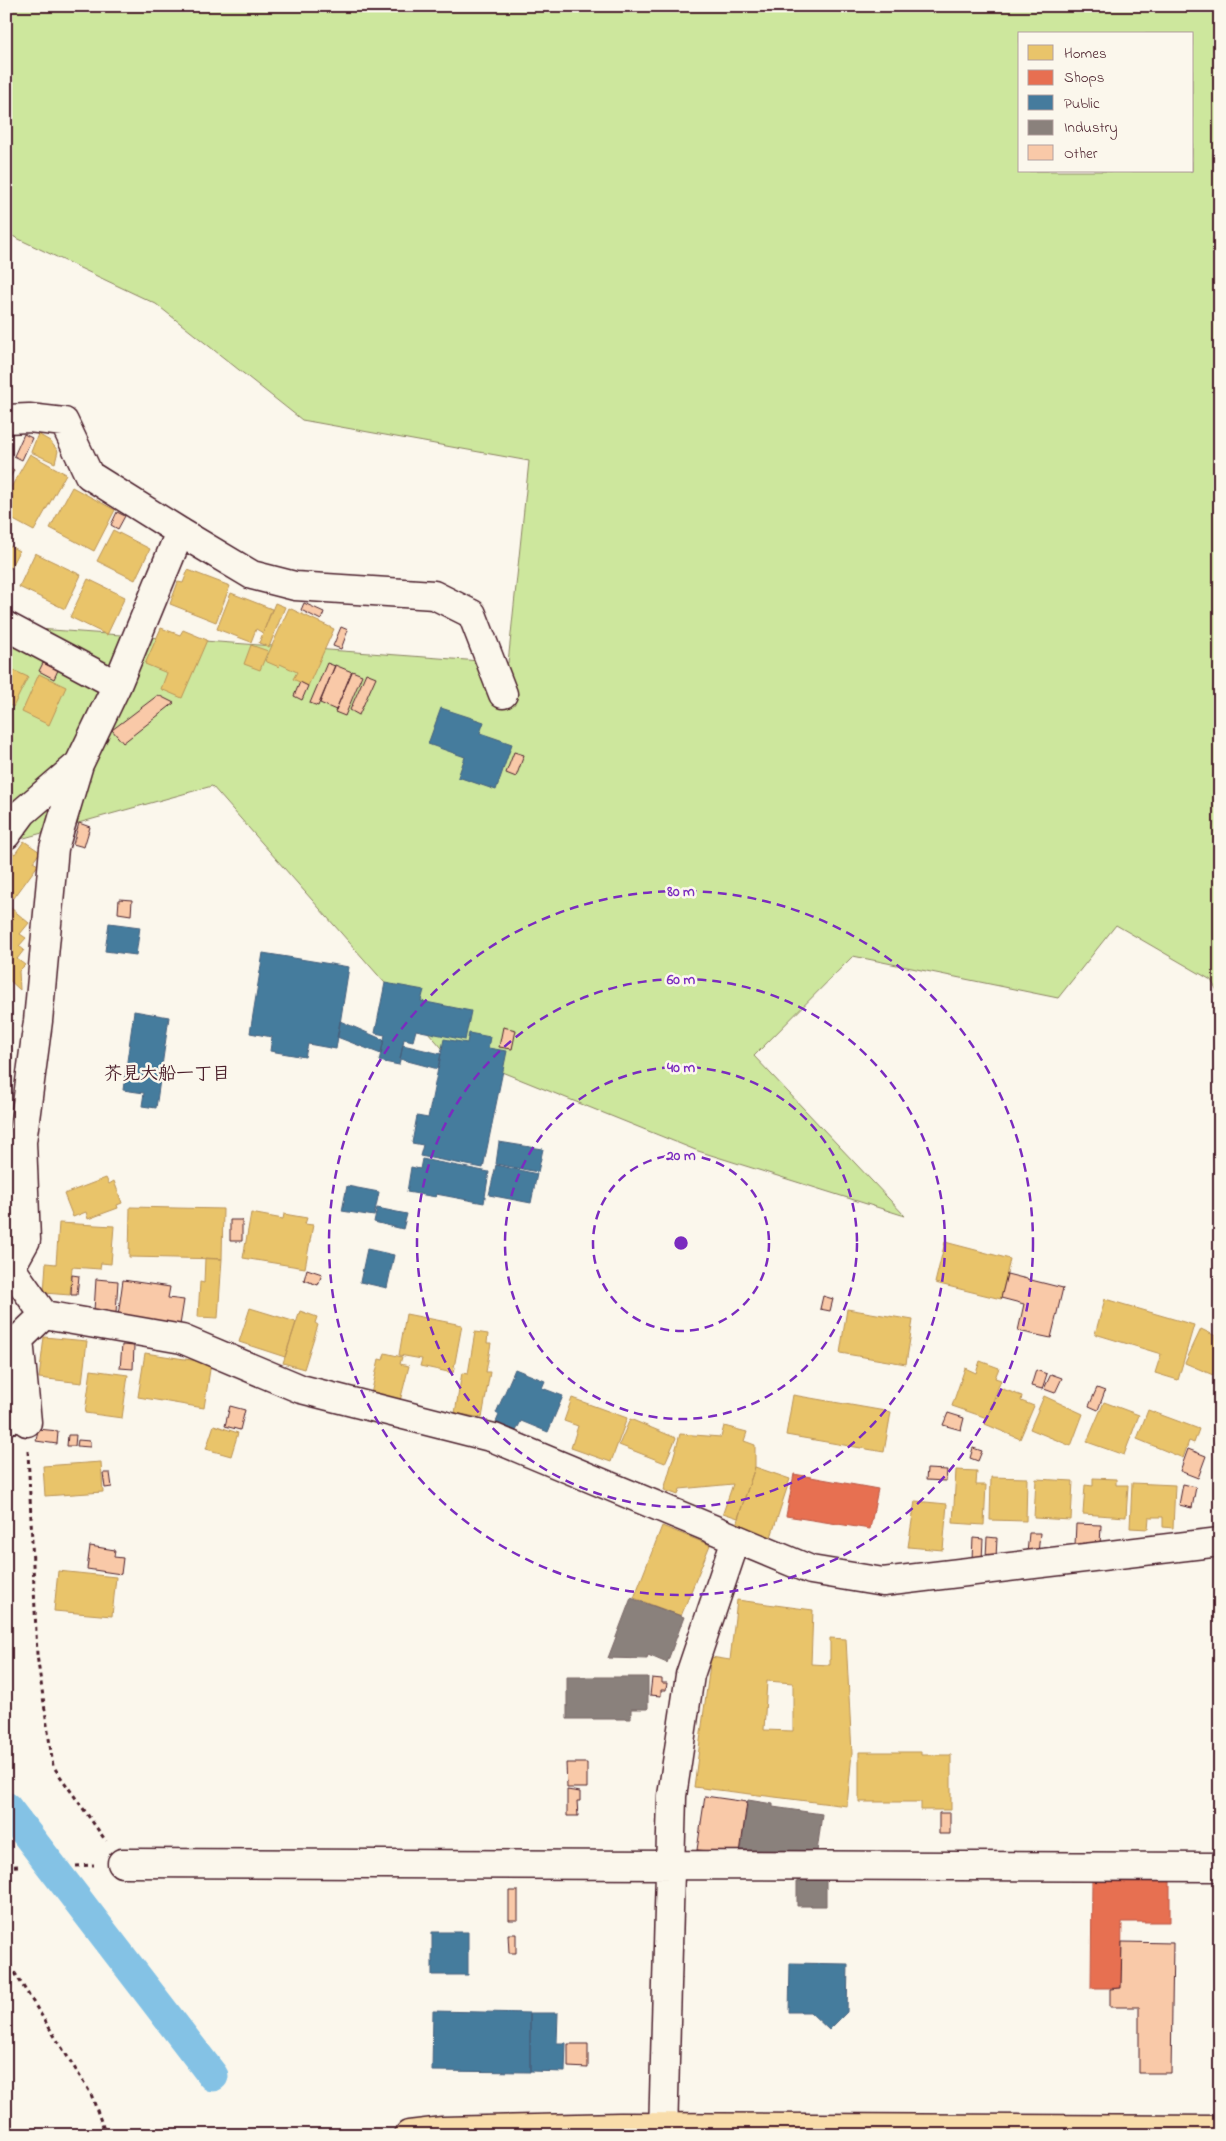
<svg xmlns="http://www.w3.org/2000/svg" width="1226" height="2141" font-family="'Indie Flower','Klee One',sans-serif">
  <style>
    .green { fill: #cde79d; stroke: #8c8364; fill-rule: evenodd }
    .homes { fill: #e9c46a; stroke: #b99257; fill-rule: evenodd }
    .shops { fill: #e76f51; stroke: #b85746 }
    .public { fill: #457b9d; stroke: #465f7b }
    .industry { fill: #8a817c; stroke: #776464 }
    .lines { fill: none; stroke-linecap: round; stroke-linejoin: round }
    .canal { stroke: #84c2e5; stroke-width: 31 }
    .building { fill: #f9c9a8; stroke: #4a1f2b }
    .lane-casing { stroke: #4a1f2b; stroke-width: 20 }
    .street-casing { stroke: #4a1f2b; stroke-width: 31 }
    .primary-casing { stroke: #4a1f2b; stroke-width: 31 }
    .path { stroke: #4a1f2b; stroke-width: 3; stroke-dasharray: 4 4; stroke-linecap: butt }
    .lane { stroke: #fbf7ec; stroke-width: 16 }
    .street { stroke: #fbf7ec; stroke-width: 28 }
    .primary { stroke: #f9ddab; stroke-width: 28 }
    .ring { fill: none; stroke: #7b2cbf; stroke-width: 2.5; stroke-dasharray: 9 6 }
    .labels { text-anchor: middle; stroke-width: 5; stroke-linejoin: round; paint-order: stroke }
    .neighbourhood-label { font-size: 18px; font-weight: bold; fill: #4a1f2b; stroke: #fbf7ec }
    .centre { fill: #7b2cbf; stroke: #fbf7ec; stroke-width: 2.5 }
    .ring-label { font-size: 15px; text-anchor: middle; font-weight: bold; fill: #7b2cbf; stroke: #fbf7ec; stroke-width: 5; stroke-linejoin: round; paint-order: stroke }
  </style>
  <rect width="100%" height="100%" fill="#fbf7ec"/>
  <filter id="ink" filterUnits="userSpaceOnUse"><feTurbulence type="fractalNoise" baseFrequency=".02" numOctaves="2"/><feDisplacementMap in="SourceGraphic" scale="10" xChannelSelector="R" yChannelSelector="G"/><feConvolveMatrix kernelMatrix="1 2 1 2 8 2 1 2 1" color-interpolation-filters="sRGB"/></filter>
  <g filter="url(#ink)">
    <!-- green -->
    <path class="green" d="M6,6h1214v990l-9,-16 -95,-55 -58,73 -205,-42 -99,100 151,160 -207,-65 -256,-103 -230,-262 -206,57v-193l32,-21 470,34 21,-202 -227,-41 -146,-116 -150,-71zM1020,34h172v137h-172z"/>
    <!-- homes -->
    <path class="homes" d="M38,434l12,7 8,10 -3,12 -24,-11z
      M30,454l36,20 -32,57 -28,-15v-20z
      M72,487l43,23 -21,41 -44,-23z
      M113,530l37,19 -15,31 -38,-19z
      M6,544l13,7 -13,25z
      M35,553l46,22 -16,34 -46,-22z
      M188,570l42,16 -14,36 -46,-18 8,-22 5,1z
      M88,579l37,18 -18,38 -37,-18z
      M231,593l41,16 -9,24 -7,-4 -5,13 -34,-13z
      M275,603l10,4 -16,40 -10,-4z
      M289,608l45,21 -26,57 -15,-7 4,-7 -17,-8 -1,3 -14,-6z
      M161,628l19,7 3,-5 24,10 -25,58 -21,-9 6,-16 -22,-9z
      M251,645l17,6 -8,19 -16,-6z
      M6,667l22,10 -15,30 -7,-4z
      M39,674l27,13 -17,38 -27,-13z
      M24,841l16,11 -7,10 5,3 -24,33 -8,-5v-39l3,-4 6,4z
      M6,904l23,19 -9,11 6,4 -7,8 5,4 -7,9 8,6 -6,6 1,19 -14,-13z
      M106,1178l3,6 5,-3 8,22 -5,2 1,3 -30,11 -2,-7 -13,5 -9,-23z
      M130,1207l93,2 -1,50 -93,-2z
      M251,1213l32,6 1,-5 23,4 -2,6 8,1 -8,43 -62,-10z
      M59,1223l55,3 -3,38 -10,-1 -1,6 -28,-2 -2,28 -26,-2 2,-30 10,1z
      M945,1242l65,17 -9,40 -66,-16z
      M205,1258l17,1 -4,59 -20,-1 2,-35 4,1z
      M1105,1299l89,26 -16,55 -23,-7 6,-19 -66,-20z
      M250,1308l46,14 -11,35 -46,-15z
      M847,1309l66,11 -7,44 -66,-11z
      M300,1311l17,6 -2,6 3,2 -14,44 -21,-6z
      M406,1314l56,11 -9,48 -33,-7 2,-7 -23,-4z
      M1201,1329l19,9v40l-35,-15z
      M475,1332l13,2 -1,9h4l-5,29h4l-8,46 -27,-5 7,-40 6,1z
      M44,1337l43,4 -5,42 -43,-5z
      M145,1353l66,10 -7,45 -66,-11z
      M385,1353l17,4 -2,7 9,2 -9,35 -29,-7 8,-35 4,1z
      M980,1361l19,7 -4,10 6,2 -14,38 -35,-12 13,-38 11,5z
      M91,1370l37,5 -6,43 -37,-5z
      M1000,1388l22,8 -1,5 13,5 -14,33 -35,-15z
      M793,1395l98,17 -7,40 -98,-17z
      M1044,1396l39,18 -12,32 -41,-17z
      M572,1398l55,20 -16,44 -40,-14 7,-22 -14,-5z
      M1104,1402l35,13 -15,40 -37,-13z
      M1148,1410l51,19 -5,14 -5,-2 -6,17 -46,-19z
      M630,1419l46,19 -11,25 -46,-18z
      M214,1425l24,8 -7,23 -25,-7z
      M724,1426l23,6 -3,9 11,4v22l-17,51 -15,-5 10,-29 -53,5 -2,6 -14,-5 16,-56 41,3z
      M101,1462l2,30 -58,4 -2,-30z
      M755,1467l35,12 -19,58 -35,-12z
      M956,1470l21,1 -1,14h10l-2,40 -31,-2z
      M991,1477l36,1 -1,43 -36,-1z
      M1093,1478l23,1v6h12l-2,32 -43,-3 2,-29 8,1z
      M1036,1479l37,2 -2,39 -37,-2z
      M1132,1483l43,2 -2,43 -10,-1v-10h-14l-1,12 -18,-1z
      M915,1501l32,3 -4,46 -35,-3z
      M662,1526l48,19 -29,71 -47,-18z
      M58,1571l58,6 -4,39 -58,-5z
      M737,1600l76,10 -2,54 19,1v-27l16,1 6,114 -5,53 -153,-19 17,-130 19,3zM767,1681l26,2v48l-29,-1z
      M859,1752h62v3h30v55h-30v-8h-62z"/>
    <!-- shops -->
    <path class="shops" d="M794,1474l84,15 -8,40 -84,-13z
      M1092,1880l78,1v41h-48l-1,66h-30z"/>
    <!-- public -->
    <path class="public" d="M441,708l43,14 -4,11 32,11 -16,46 -38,-13 7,-20 -37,-13z
      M109,923l31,4 -4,28 -31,-4z
      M263,953l86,14 -13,82 -28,-5 -3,13 -35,-6 2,-14 -22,-4z
      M385,983l39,7 -3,11 50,10 -6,29 -49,-10 -3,11 -9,-2 -5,26 -20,-4 6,-26 -10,-2z
      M134,1011l35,6 -13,91 -14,-2 2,-13 -21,-3z
      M340,1021l44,19 -3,14 -44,-17z
      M469,1033l21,4 -2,11 19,3 -24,117 -63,-12 3,-11 -11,-2 5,-27 11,2 16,-79 23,4z
      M403,1045l38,9 -3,15 -38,-10z
      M499,1142l44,7 -5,23 -42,-8z
      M422,1159l67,13 -5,31 -48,-9v3l-29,-5 4,-25 9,2z
      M496,1165l41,9 -6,29 -42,-8z
      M347,1186l32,6 -5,24 -32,-5z
      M377,1208l30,6 -4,15 -29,-7z
      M367,1249l27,6 -7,33 -27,-6z
      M515,1369l30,12 -3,7 21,8 -15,36 -27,-11 -5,10 -20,-9 3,-7 -3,-2z
      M432,1932h36v43h-36z
      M790,1963l58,1 -1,48 -18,18 -19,-18h-21z
      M433,2011l97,2v59l-98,-1z
      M530,2013h28l-1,30h9l-1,29 -35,-1z"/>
    <!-- industry -->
    <path class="industry" d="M631,1598l53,19 -17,46 -19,-8 -1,4 -39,-1z
      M567,1677h81v32h-17v10h-64z
      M748,1800l25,4v3l49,7 -5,38 -76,-2z
      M826,1880v26h-29v-25z"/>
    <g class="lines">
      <!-- canal -->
      <path class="canal" d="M6,1807l207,269"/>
    </g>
    <!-- building -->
    <path class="building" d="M24,434l8,4 -10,22 -8,-4z
      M8,466l6,4 -8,16v-16z
      M117,512l8,4 -7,13 -7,-4z
      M304,603l20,9 -3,8 -20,-10z
      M341,627l7,3 -7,19 -8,-3z
      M43,663l15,7 -4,9 -15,-8z
      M327,663l8,3 -17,40 -8,-3z
      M335,665l17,7 -16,38 -16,-7z
      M352,671l10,4 -17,41 -10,-4z
      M366,673l10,4 -17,38 -9,-5z
      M300,682l8,4 -6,14 -8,-4z
      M158,695l16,8 -51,40 -11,-13z
      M514,752l10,3 -8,22 -10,-4z
      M79,823l11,4 -6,20 -11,-3z
      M119,899l13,1 -1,15 -13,-2z
      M503,1027l13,3 -4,19 -13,-2z
      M230,1220h12v21h-12z
      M307,1269l15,5 -4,11 -14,-5z
      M1007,1274l56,14 -12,50 -33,-7 6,-27 -23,-6z
      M72,1275l7,1 -2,19h-6z
      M96,1279l22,2 -2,32 -22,-2z
      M123,1280l47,7 -2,11 16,2 -4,25 -62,-9z
      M823,1296l10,3 -3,12 -10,-2z
      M122,1345l12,1 -1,23 -13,-1z
      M1036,1370l11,4 -5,15 -11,-3z
      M1051,1374l11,4 -7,15 -11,-4z
      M1097,1388l8,3 -7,19 -9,-4z
      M230,1406l15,4 -5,20 -15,-4z
      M948,1413l16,5 -3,12 -18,-5z
      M38,1429l20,2 -1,13 -21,-3z
      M68,1435h8l-1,11h-8z
      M78,1440l12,1v6l-13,-1z
      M973,1448l9,3 -4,10 -8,-3z
      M1188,1449l18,7 -8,22 -18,-7z
      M927,1469l20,1 -1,11 -20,-1z
      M103,1473h7l2,14 -7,1z
      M1183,1484l13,3 -4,21 -13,-3z
      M1076,1524l25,1 -1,21 -25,-1z
      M1029,1533h11l-2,21 -11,-1z
      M987,1537l10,1 -1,20 -10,-1z
      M973,1538l10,1 -1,21 -10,-1z
      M90,1546l25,4 -1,7 9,1 -2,16 -34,-5z
      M652,1678l10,1v4h5l-1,7h-5v6l-11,-1z
      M566,1763h21v25h-20z
      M567,1790l13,2v9h-3l1,15h-11z
      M705,1796l42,6 -7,51 -43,-3z
      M939,1813h11v21h-11z
      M509,1891h9v29h-9z
      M508,1934h8v19h-7z
      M1122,1942l51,1 -2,130h-32v-66h-29v-18l11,-1z
      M568,2044h20v24l-20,-1z"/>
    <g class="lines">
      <defs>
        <path id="lane" d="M6,1425l21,-3"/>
        <path id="street" d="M6,419l23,-1 35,4 25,53 91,57 72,43 43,11 139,9 38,19 31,80
          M6,626l111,59
          M6,835l17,-23 56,-48
          M6,1261l38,54 138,24 119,50 193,49 317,132 72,12 337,-40
          M11,1267l15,-27 -4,-98 16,-121 16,-173 25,-84 38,-79 63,-153
          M27,1422l-8,-83 25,-24
          M122,1863l1098,4
          M663,2135l9,-339 18,-121 46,-136"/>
        <path id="primary" d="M409,2135l34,-4 177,-4 600,3"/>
      </defs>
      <!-- lane casing -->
      <use href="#lane" class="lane-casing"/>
      <!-- street casing -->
      <use href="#street" class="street-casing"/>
      <!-- primary casing -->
      <use href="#primary" class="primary-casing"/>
      <!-- path -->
      <path class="path" d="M28,1451l9,204 16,111 53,75
        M76,1866l18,-1
        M6,1867l12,-1
        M6,1959l85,135 15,41"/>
      <!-- lane -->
      <use href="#lane" class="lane"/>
      <!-- street -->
      <use href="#street" class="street"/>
      <!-- primary -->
      <use href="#primary" class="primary"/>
    </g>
  </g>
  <!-- distance rings -->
  <g class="ring">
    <circle cx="681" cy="1243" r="88"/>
    <circle cx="681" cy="1243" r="176"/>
    <circle cx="681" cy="1243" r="264"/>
    <circle cx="681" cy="1243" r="352"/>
  </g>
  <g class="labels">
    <!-- neighbourhood labels -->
    <g class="neighbourhood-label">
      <text x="167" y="1079">芥見大船一丁目</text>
    </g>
  </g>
  <circle cx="681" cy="1243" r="8" class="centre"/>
  <g class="ring-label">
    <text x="681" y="896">80 m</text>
    <text x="681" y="984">60 m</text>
    <text x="681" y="1072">40 m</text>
    <text x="681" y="1160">20 m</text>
  </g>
  <!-- margin -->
  <rect width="1226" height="2141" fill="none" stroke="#fbf7ec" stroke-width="25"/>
  <rect x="12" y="12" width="1201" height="2116" fill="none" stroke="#4a1f2b" stroke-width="2" filter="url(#ink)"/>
  <!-- legend -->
  <rect x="1018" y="32" width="175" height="140" fill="#fbf7ec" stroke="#b4a19f"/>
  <rect x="1028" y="45" width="25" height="15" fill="#e9c46a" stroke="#b4a19f"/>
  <text x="1064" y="58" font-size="15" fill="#4a1f2b">Homes</text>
  <rect x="1028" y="70" width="25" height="15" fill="#e76f51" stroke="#b4a19f"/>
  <text x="1064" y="82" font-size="15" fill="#4a1f2b">Shops</text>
  <rect x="1028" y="95" width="25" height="15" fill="#457b9d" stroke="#b4a19f"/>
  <text x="1064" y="108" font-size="15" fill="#4a1f2b">Public</text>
  <rect x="1028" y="120" width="25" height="15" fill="#8a817c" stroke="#b4a19f"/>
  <text x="1064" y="132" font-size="15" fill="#4a1f2b">Industry</text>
  <rect x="1028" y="145" width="25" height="15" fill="#f9c9a8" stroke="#b4a19f"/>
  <text x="1064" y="158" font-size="15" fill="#4a1f2b">Other</text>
</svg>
